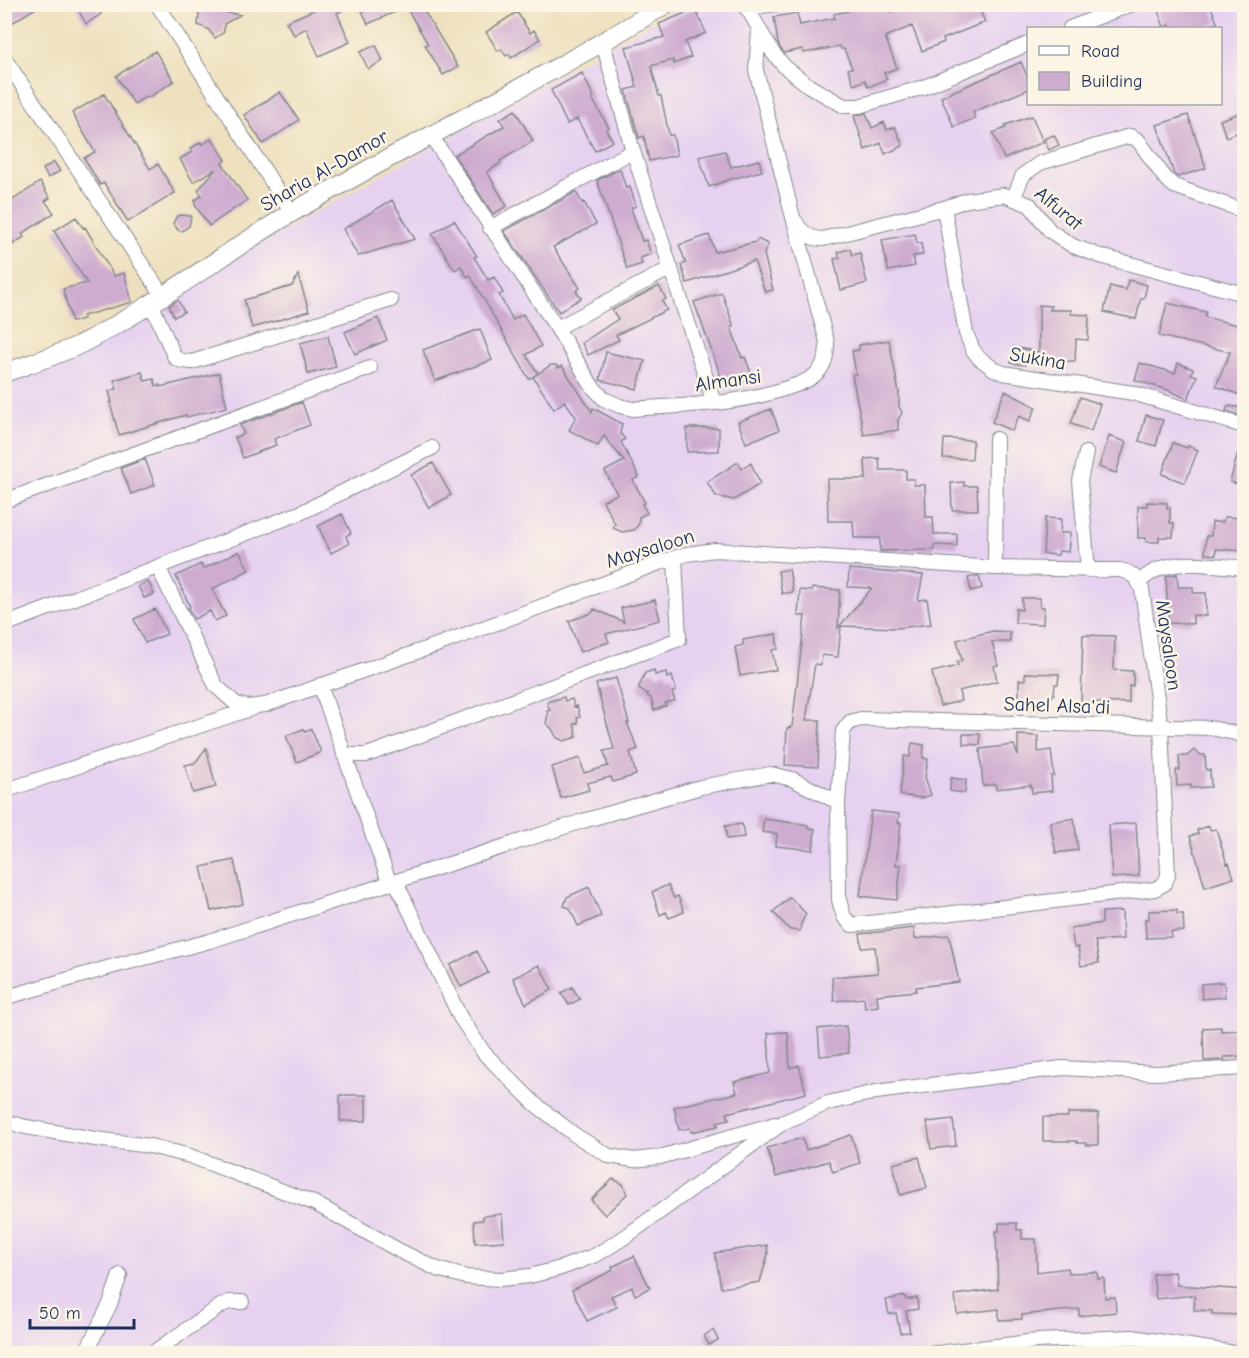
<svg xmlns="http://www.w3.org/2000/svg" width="1249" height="1358" font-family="'Comic Neue',sans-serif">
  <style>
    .built { fill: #e6d2f0; fill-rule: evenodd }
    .building { fill: #ceacd0 }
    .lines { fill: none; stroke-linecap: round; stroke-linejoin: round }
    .minor-casing { stroke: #84888e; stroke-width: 16 }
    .tertiary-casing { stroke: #84888e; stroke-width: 20 }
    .minor { stroke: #fff; stroke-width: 14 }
    .tertiary { stroke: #fff; stroke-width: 18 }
    .labels { text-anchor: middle; stroke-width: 5; stroke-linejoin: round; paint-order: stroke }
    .street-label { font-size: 20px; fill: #1b2f5e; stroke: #fcf5e5 }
  </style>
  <rect width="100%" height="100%" fill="#fcf5e5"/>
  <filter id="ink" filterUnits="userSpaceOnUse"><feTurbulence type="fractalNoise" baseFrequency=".0167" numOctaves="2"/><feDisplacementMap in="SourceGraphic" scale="12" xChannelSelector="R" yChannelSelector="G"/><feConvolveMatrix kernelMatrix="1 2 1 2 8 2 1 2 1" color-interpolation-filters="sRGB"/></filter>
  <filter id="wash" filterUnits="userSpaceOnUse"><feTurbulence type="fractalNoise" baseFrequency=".008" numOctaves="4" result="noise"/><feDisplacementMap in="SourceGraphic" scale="24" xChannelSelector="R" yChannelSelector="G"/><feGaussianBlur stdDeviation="1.35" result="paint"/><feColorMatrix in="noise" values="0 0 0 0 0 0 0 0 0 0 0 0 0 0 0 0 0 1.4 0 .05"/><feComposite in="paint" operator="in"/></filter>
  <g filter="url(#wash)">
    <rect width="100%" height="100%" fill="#eee0be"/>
    <!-- built -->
    <path class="built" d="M682,5h562v1348l-1239,1v-972l267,-145zM1028,28h192v76h-192z"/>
    <g id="blocks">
      <!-- building -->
      <path class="building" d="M4,4h38l-30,19 -8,-12z
        M75,4h20l6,10 -15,10z
        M193,4h19l-1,6 29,5 -16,9v8l-9,6 -7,-9 -10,-4 1,-11z
        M327,4h27l-17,9 13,29 -31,14 -13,-28 -12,7 -8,-13z
        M359,4h61l38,63 -15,8 -18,-30 3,-1 -22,-37 -38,17z
        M848,4h41l3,8 18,-8h19l6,7 16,-7h26l8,18 -42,17 1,3 -22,9 -10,-25 -27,11 12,31 -13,5 3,6 -19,8 -3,-7 -11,5 -6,-16 4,-1 -8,-19h-3l-1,-3 -36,7 -1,-4 -19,4 -4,-5 -2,-5 -4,-26 23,-4 3,12 35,-7 -1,-4 15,-3z
        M1175,4h35l7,19 -16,5h-30l-1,-3 -6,2 -6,-16z
        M695,9l11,24 -21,9 6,15 -17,7 -1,-4 -22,6 8,30h2l8,39h4l4,20 -28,6 -5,-25 -5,2 -13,-48 11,-3 -11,-40 38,-10 -5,-13z
        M517,12l13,21 4,-3 6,9 -29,19 -2,-4 -3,2 -5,-7 -3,2 -12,-19z
        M376,45l7,16 -15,8 -8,-17z
        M155,51l19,30 -26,17 -1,-2 -13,8 -18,-28z
        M1021,62l8,19v8l-56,23 2,6 -21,9 -13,-30z
        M582,73l12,24 -2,1 17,30 -3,2 7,11 -18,10 -18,-32 -10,5 -16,-34z
        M280,92l19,28 -36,24 -19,-29z
        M104,94l46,75 8,-5 17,29 -47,29 -24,-39 -4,2 -16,-27 11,-6 -23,-39z
        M515,110l18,31 -33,20 1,2 -14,9 20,34 -14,8 -39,-59 50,-29 -4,-7z
        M1245,111v19l-19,7 -6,-17z
        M866,113l6,15 12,-6 3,8 8,-3 8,19 -18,8 -4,-11 -16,7 -11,-34z
        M1188,115l18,53 -28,9 -4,-3 -17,-49z
        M1032,116l11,26 -39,17 -11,-26 13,-5 -1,-3z
        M1054,135l5,10 -10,5 -5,-11z
        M212,138l14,22 -4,3 25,37 -38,26 -14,-21v-5l7,-4 -4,-6 18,-21 -23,13 -13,-23 12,-7 -2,-3 11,-7 1,3z
        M725,151l6,16 28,-7 3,11 -31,8 -22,8 -10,-30z
        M54,162l6,9 -12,7 -5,-9z
        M620,169l6,19 4,-1 6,19 -5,2 11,33 4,-1 5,14 -11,4 2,6 -15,5 -30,-89z
        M40,182l10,16 -5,3 9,12 -32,21 2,3 -20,13v-44z
        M576,192l6,11 2,-1 12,22 -43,23 27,41 -4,3 5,7 -22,14 -55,-81z
        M392,200l23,39 -57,17 -15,-27z
        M181,215l10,1 -2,10 -7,5 -4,-1 -5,-7 4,-7z
        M76,217l7,11 2,-1 29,49 10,-3 8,29 -49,14v3l-11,3 -9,-33 24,-6 -33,-52z
        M454,220l23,36 -3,1 14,23 6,-3 9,16 -4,2 14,25 10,-6 18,32 -15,9 12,18 -9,6 -59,-104 -3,2 -6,-11 -6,4 -23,-36z
        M915,234l2,9h4l2,12 -10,1 2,10 -27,5 -6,-31z
        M709,235l6,17 41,-10 1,-3 11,5 -4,10 9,36 -8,2 -11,-31 -67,22 -6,-18 5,-2 -7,-18z
        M850,249l2,6 8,-2 7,30 -26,7 -7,-31 6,-1 -2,-6z
        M298,275l11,36 -57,17 -8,-28 48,-14z
        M1128,280l19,5 -3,13h-3l-5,21 -32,-7 6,-26 16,4z
        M659,286l7,13 -4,2 5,9 -51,25 3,5 -31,15 -6,-12 36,-24 -6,-9z
        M722,293l12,34h-3l11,31 3,-1 8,21 -28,10 -31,-86z
        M178,300l6,12 -10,5 -5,-11z
        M1167,303l39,9 -1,5 40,10v55l-5,13 -24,-9 14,-34 -71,-16z
        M1039,305l12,1 -1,4h21v4l18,1 -1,25 -12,-1 -1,22h-49l-1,4 -14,-2 2,-16 26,5z
        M378,318l9,22 -32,14 -10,-22z
        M480,329l12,31 -57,21 -12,-31z
        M328,336l8,31 -28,7 -8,-31z
        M889,340l10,53v13l3,7 -4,7v10l-34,5 -12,-60 4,-1 -4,-23 7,-1v-5z
        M606,352l39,9 -8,28 -37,-9z
        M1140,363l35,10 3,-10 15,6 -2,5 6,2 -9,23 -20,-9 -33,-10z
        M551,365h5l2,3 4,-2 30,46 1,-4 29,16 -2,9 5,6 -4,3 18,35 -6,3 12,23 -3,1 5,9 -8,4v7l-5,6 -12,2 -9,-4 2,-4 -12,-23 14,-7 -12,-23 19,-10 -20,-25 -6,10 -29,-16 7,-13 -11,-16 -11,8 -21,-32z
        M142,372l3,9 9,-2 2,7 4,-1v2l59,-14 8,34 -40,10 -1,-2 -67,20 -9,-32h2l-3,-12 8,-2 -3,-9z
        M1005,391l31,16 -6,14 -11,-5 -7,15 -20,-9z
        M1080,397l20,7 -9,27 -20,-7z
        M302,402l8,23 -36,14 2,6 -33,13 -8,-21 9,-3 -4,-9z
        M1228,406l17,2v9l-19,-6z
        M771,409l8,21 -33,13 -8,-21z
        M1146,415l17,5 -7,26 -17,-5z
        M687,428h32v23l-32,1z
        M1109,436l17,6 -10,31 -17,-6z
        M944,439l29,1 -1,19 -29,-1z
        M1241,442h4v44l-15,-4z
        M1173,443l14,5 1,-2 10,4 -13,33 -23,-9z
        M879,458l1,12h26v9h8v6h11l1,32h7l1,17h23v12l-23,-1v5l-54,1v-13h-26l-1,-17h-25l-1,-42h39l-1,-20z
        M145,459l10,26 -24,9 -10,-26z
        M738,462l4,7 9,-6 9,21 -26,16 -18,-4 -9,-14z
        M433,463l18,32 -22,13 -18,-33z
        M964,482v4h13l1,24h-26l-1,-27z
        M1147,502l20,1v5h3v15h4l-1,14h-14v5h-13v-4h-8v-32h9z
        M342,514l9,19 -5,3 3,8 -18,9 -13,-27z
        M1224,517l21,1v33l-29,-2v6l-11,-1 1,-18h5l1,-14h11z
        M1045,518l16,1 -1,14h10l-2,19 -9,-1 -1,4 -15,-1z
        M239,551l10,19 -37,19 14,27 -11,5 -5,-10 -16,8 -6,-11 2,-1 -14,-31 25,-12 2,5z
        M789,569l4,23 -11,2 -4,-23z
        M849,569l74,6 -5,25 9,-1 4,25 -33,4 -57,-2 -3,31 -16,-2 -1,10 -6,-1 -9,56h14l-2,47 -33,-2 2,-37 5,-1 13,-111h-7l2,-26 12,1v-3l28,2 -2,38 34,-40 -24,-1z
        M1177,574l1,13h15v6h13v23l-13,-1v9l-25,-1 -2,-47z
        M976,576h3l3,12 -11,3 -3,-13z
        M148,581l6,13 -10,4 -6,-12z
        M1022,598h18v9h4l-1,17 -28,-1 1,-14 6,1z
        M655,600l5,20 -54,14 3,8 -29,10 -11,-31 23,-8 2,-4 30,13 -3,-14z
        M155,609l12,25 -22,9 -11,-24z
        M993,631l17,1v10h-18l6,23 -4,1 3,15 -38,10 2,10 -21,5 -8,-34 26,-6 -1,-4 5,-2 -5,-20z
        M776,634l2,15 -6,1 4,20 -36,6 -5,-29 8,-2v-5z
        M1083,635l32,1 -1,34 19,1v15h-4v17l-48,-1z
        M654,670l1,5 11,-3 1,6 5,-2 4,15 -4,1 3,9 -10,2 1,3 -12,4 -3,-12 -4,-2 1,-2 -10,-5 7,-16z
        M1025,673l34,1 -1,10h-3l-1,10 -5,7v9l-30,-1v-29h6z
        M616,678l13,45h-2l11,26 -8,3 6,23 -23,7 -2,-5 -24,6 2,7 -28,8 -9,-31 28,-9 4,15 24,-7 -4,-15 10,-2 -18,-65z
        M564,697l1,4 7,-2 2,8 3,-1 3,11 -3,1 1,5 -4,1 3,13 -13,4 -7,-3 -5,-9 -6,-6 2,-8 -1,-4 3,-1 -3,-8z
        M303,729l2,3 6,-3 10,23 -24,10 -11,-26z
        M963,734h17v11l-17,-1z
        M1018,735l20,1v16l13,-2 3,26h-3l1,15 -20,2 -1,-8 -35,4v-5l-13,2 -3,-37 34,-4 4,11z
        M912,743l12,2 -1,13 5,1 -3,18 6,18 -9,3 -22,-3 4,-39 6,1z
        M206,748l10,39 -23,6 -8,-28 10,-2z
        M1194,750l7,5h4l1,15h4l1,17 -20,1v-3l-14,1 -1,-16h4l-1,-14h8z
        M951,778l15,2 -1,13 -15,-2z
        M871,811l28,3 -1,9h3l-5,42h5l-4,35 -37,-4z
        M1074,818l4,32 -22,3 -6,-31z
        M764,819l44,6v3l7,1 -2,21 -37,-4 1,-12 -15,-2z
        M1136,823l3,53 -27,2 -3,-53z
        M742,824l2,13 -17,2 -2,-13z
        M1209,826l1,4 6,-1 11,35 2,-1 5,15 -29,9 -15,-51 8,-2 -1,-4z
        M234,860l9,44 -32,7 -10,-44z
        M668,885l6,13 4,-2 6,16 -15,6 -3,-6 -6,3 -8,-23z
        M589,887l12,29 -23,10 -8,-18 -6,-2 3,-9z
        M790,897l16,17 -5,10 -1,7 -10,-1 -17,-18z
        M1177,910v4h6l1,17 -13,1 1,5 -26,1 -1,-19h4v-8z
        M1122,911l1,28 -28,2 4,22 -18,3 -3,-19 -4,1 -3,-20 31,-5v-11z
        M914,928l1,11 34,-4 10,47 -43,5v4l-39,4 1,11 -13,2 -1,-10 -30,3 -2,-24 46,-4 -3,-26 -13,1 -2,-14z
        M477,951l11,22 -27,14 -11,-22z
        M539,965l13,25 -26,14 -13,-26z
        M1224,982l1,15 -23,2 -1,-15z
        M572,987l8,12 -11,6 -8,-12z
        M846,1026l3,27 -29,3 -2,-27z
        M1221,1027v4l24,-1v26l-21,1v3l-20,1 -1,-33z
        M788,1032l2,36 9,-3 7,28 -79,20 2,6 -12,3 1,4 -27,6 -1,-4 -11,2 -5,-23 63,-14 -3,-11 36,-9 -2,-40z
        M340,1095h26v26h-26z
        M1068,1113h30v32h-12v-2h-9v-2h-34v-24h25z
        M953,1119l3,27 -25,3 -4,-27z
        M851,1135l9,28 -27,9 -4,-11 -53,16 -9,-29 35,-10 4,12z
        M919,1157l8,31 -27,7 -7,-31z
        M613,1179l10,5 4,10 -22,21 -14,-15z
        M502,1214l2,27 -29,2 -1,-22 9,-1v-4z
        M999,1223h18v7h5v9h14l1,33 31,-4 1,5 28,-1 1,7 6,-1 1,20 10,-1 1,15 -37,4v-7l-57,6v4l-23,1v-11l-42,5 -2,-19 43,-6 -2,-58h3z
        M767,1245l1,9 -8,28 -39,6 -6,-35z
        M634,1256l16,32 -15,7 -3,-8 -21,9 6,11 -30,14 -15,-31 41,-20 -1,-3z
        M1175,1272l2,13 68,5v25l-33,-1v-3l-18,-1 1,-15 -39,4 -3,-25z
        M905,1296l1,4 11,-2 1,11 -12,2 4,21 -10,1 -4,-20 -7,1 -3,-14z
        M713,1330l5,10 -9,5 -5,-9z"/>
    </g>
  </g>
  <g filter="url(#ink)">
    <use href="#blocks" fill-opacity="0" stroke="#84888e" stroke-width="1.5"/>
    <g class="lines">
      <defs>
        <path id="minor" d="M157,4l135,209
          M745,4l28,49 12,14 24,19 35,20h15l65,-19 104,-43
          M746,8l30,-4
          M1070,28l62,-24
          M603,43l30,108 81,252
          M4,58l159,238
          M430,134l127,194 35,58 12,13 16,7 13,3c53,-4 106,-4 157,-22 10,-3 21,-7 28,-15 8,-9 9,-19 9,-30l-36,-132 -35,-140 3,-39
          M1014,197l9,-22 17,-12 90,-27 8,4 27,38 9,8 70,25
          M944,208l22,125 7,17 6,8 15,11 9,4 130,20 111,33
          M796,222c6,12 15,17 27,17l121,-31 23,-8 37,-5 26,10 20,26 23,15 27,10 144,38
          M490,228l143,-77
          M151,303l24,55 7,3 10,1 199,-62
          M557,328l114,-60
          M1086,453l-6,28 8,89
          M4,501l366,-133
          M158,567l58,119 20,18 12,3 17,-2 169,-59 228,-84 25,-8 28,-4 280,18 125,2c11,2 18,8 22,19l19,139 7,148 -4,8 -9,5 -303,36 -8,-8 -5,-17 -1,-98 5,-71 7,-9 11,-3 350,9 33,7
          M995,568l1,-129
          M1139,582c6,-5 12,-10 20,-13 25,-10 59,-3 85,-1
          M4,625l296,-112 132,-65
          M320,685l70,199
          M344,755h23l312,-116 -4,-81
          M4,791l249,-83
          M396,882l64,135 24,36 51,51 40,31 34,21 25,4 26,-3 115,-33
          M4,998l110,-32 96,-25 373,-120 118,-34 70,-13 21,5 46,23
          M4,1121l22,6 69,12 55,7 40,10 124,47 86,48 37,18 29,8 34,2 30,-3 31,-8 35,-13 29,-18 159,-115 44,-19 48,-11 186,-24 94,5 88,-5
          M85,1354l25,-50 10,-29
          M151,1354l71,-49 7,-3h13
          M929,1354l108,-13 95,-4 109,17"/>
        <path id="tertiary" d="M4,373c27,-10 56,-18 81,-31 77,-40 145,-94 220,-137 119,-69 244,-128 361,-201"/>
      </defs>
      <!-- minor casing -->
      <use href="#minor" class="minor-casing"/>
      <!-- tertiary casing -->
      <use href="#tertiary" class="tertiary-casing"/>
      <!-- minor -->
      <use href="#minor" class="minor"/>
      <!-- tertiary -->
      <use href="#tertiary" class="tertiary"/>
    </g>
  </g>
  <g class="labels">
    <!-- street labels -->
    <g class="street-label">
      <text transform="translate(324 170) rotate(-30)" y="7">Sharia Al-Damor</text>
      <text transform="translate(1059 208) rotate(40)" y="7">Alfurat</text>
      <text transform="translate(1038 358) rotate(10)" y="7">Sukina</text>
      <text transform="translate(728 380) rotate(-8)" y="7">Almansi</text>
      <text transform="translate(650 548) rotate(-17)" y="7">Maysaloon</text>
      <text transform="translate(1169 645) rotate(82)" y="7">Maysaloon</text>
      <text transform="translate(1057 705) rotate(2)" y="7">Sahel Alsa'di</text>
    </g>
  </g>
  <!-- margin -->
  <rect width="1249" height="1358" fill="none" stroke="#fcf5e5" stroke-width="24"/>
  <!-- legend -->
  <rect x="1027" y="27" width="195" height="78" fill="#fcf5e5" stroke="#a2a6af" stroke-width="1.5"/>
  <rect x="1039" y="46" width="30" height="9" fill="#ffffff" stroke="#a2a6af" stroke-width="1.5"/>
  <text x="1081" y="57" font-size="18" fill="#1b2f5e">Road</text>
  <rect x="1039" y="72" width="30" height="18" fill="#ceacd0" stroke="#a2a6af" stroke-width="1.5"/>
  <text x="1081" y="87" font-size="18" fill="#1b2f5e">Building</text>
  <!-- scale -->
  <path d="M30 1319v9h104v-9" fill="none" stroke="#1b2f5e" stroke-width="3"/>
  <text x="39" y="1319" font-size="18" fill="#1b2f5e" stroke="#fcf5e5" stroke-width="4.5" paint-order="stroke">50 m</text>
</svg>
